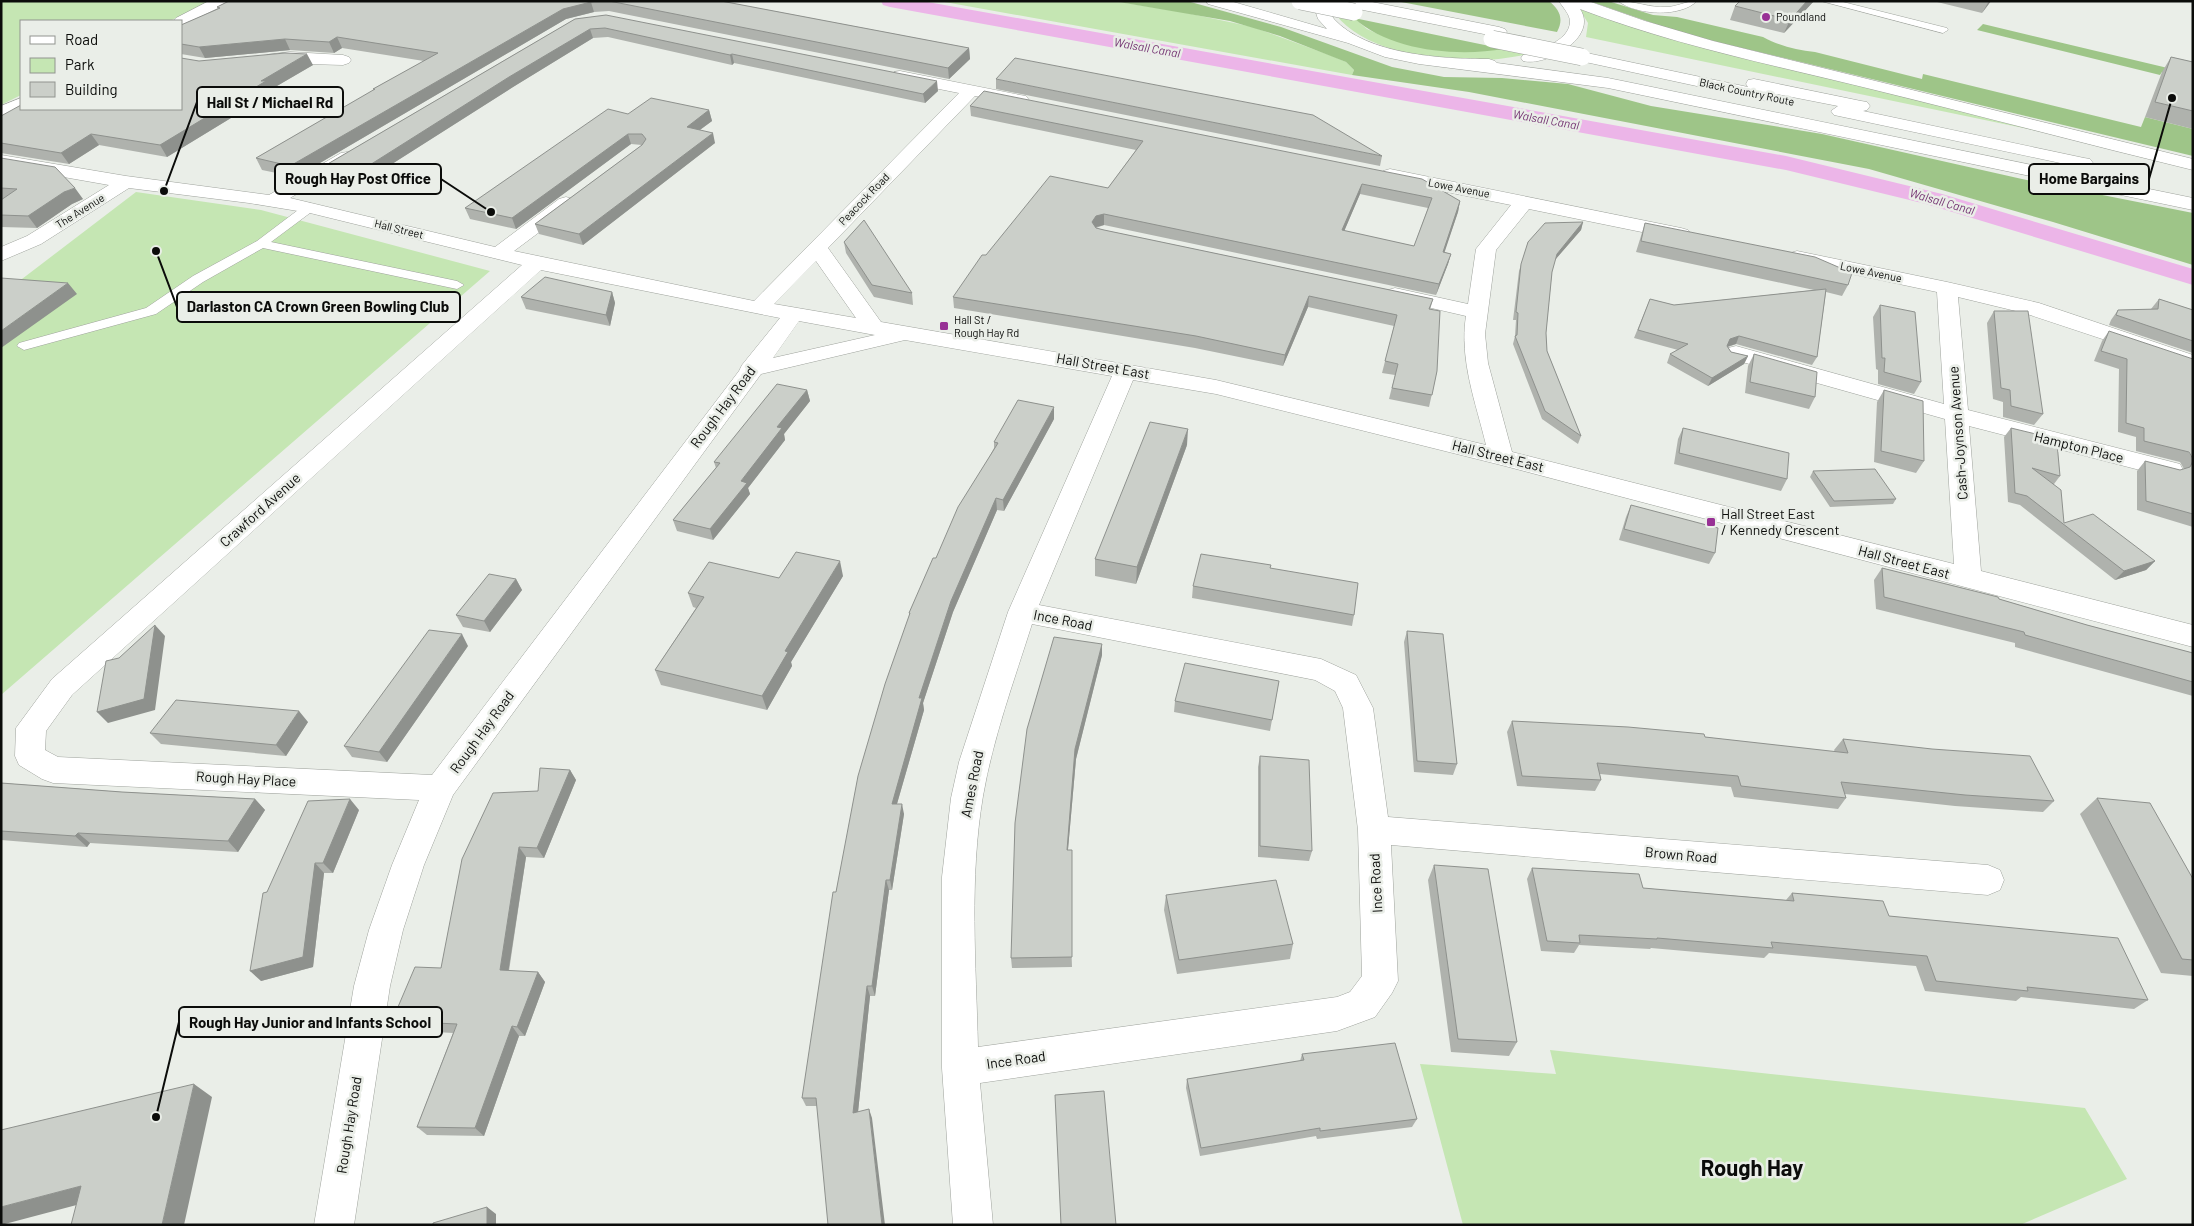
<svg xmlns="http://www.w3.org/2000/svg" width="2194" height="1226" viewBox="0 0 2194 1226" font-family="Barlow,sans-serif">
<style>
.green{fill:#c5e6b3}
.forest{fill:#9ec588}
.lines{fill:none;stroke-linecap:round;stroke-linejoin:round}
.canal{fill:#ecb5e8;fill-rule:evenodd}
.service-casing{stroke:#9fa39d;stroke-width:1}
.minor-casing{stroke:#9fa39d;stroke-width:1}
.tertiary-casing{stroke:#9fa39d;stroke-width:1}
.trunk-casing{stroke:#9fa39d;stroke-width:1}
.service{fill:#fff;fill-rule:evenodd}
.minor{fill:#fff;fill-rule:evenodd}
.tertiary{fill:#fff;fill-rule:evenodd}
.trunk{fill:#fff;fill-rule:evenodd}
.trunk-bridge-casing{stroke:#9fa39d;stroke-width:18;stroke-linecap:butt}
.trunk-bridge{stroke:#fff;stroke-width:17}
.wall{fill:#afb2ad;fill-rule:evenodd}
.shaded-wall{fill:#8e918d}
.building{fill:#cbcfc9;stroke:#8e918d;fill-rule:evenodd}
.poi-dot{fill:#983195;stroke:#eaeee8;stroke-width:2}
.labels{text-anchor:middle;stroke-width:5;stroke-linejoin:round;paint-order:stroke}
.far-poi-label{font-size:11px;fill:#0b0c0a;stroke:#eaeee8;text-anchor:start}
.far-street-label{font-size:11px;fill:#0b0c0a;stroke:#eaeee8}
.far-water-label{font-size:12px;font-style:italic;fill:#753573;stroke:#eaeee8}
.street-label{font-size:14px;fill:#0b0c0a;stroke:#eaeee8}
.poi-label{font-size:14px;fill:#0b0c0a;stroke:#eaeee8;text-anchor:start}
.near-district-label{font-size:22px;font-weight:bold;fill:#0b0c0a;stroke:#eaeee8}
.leader{fill:none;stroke:#0b0c0a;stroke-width:2}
.callout-dot{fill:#0b0c0a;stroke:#eaeee8;stroke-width:2}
.callout{fill:#eaeee8;stroke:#0b0c0a;stroke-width:2}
.callout-label{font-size:15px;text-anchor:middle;font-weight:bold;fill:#0b0c0a}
</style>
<rect width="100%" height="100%" fill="#eaeee8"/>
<path class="green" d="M1,1H210L170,21H21V95L1,105Z
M939,1H1113L1182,12L1253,27L1332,56L1346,62L1354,70L1352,75Z
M1578,7L2047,133L1586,37L1588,23Z
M1336,15L1354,18L1367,29L1378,34L1418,47L1459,52L1504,49L1527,54C1474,68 1371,60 1336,15Z
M136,192L261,210L490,271L1,695V295Z
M1550,1050L2085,1108L2127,1179L2020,1225H1463L1420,1064L1556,1074Z"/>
<path class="forest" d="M1113,1H1187L1281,27L1392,67L1444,77L1502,78L1568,84L1651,106L1822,134L2022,179L2193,213V265L2053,222L1869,169L1469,92L1352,75L1354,70L1346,62L1280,36L1230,21Z
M1396,1H1549C1560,10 1564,19 1557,32Z
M1589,1H1608L1653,15L1677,17L1763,37C1780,46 1796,50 1815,52L1922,79L1923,74L2141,127L2145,117L2193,129V156L1717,42L1661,26Z
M1354,18L1504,49C1456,57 1390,51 1354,18Z
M1983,24L2193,74V79L2162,72L2160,75L1977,30Z"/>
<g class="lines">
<path class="canal" d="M881,1H922L1786,156L1942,194L2193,269V285L1926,204L1786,170L890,7L883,5Z"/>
<defs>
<path id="service" d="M1618,1C1635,1 1650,8 1666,7C1677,7 1685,1 1697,1C1680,18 1636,15 1618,1Z
M1821,1H1839L1947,28L1948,30L1943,33Z
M310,203L316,207L314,210L271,242L457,281L464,285L457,289L263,248L203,282L156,314L24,350L17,346L19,343L146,308L193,276L257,241L306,204Z"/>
<path id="minor" d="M290,52L343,55L349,57L351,60L349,63L343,65L273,63L267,61L265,58L267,55Z
M900,71L1020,95L1026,96L1029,100L1026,104L1020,105L975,96L828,248L881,322L1216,380L1486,445C1476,403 1459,360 1466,316L1388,298L1385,294L1388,290L1395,288L1468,304L1476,249L1511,205L1383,179L1381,175L1383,171L1390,169L1681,228L1688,230L1691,234L1688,238L1681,240L1529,209L1496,250L1485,334L1488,363L1512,452L1954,564L1945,419L1728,358L1725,353L1728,348L1736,346L1944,404L1937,292L1790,261L1787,257L1790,253L1797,251L1947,282L2039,303L2193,355V369L2024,313L1958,297L1968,410L2180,464L2183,470L2180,476L2171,478L1969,426L1981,571L2193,625V647L1501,465L1216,394L1133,380L1039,605L1321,659L1356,675L1373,708L1388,817L1988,865L2000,870L2004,880L2000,890L1988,895L1391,845L1398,981L1392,993L1375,1017L1337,1031L980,1083L993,1225H953L942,1068V877L951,798L959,762L1008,612L1112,376L905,340L761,374L453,795L424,865L403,930L390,986L354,1225H314L354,986L369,930L392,865L419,800L53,783L42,779L19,765L15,756L16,728L52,679L522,265L310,213L249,203L129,188L41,244L1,261V247L27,236L109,185L1,166V155L126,176L269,195L341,153L347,152L353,153L356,157L353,161L290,198L495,247L559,199L566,197L573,199L576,203L573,207L514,251L754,301L959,93L894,80L892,76L894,72ZM816,261L856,318L774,304ZM541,270L780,318L742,365L739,371L432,775L58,757L45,750L46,731L72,695ZM799,321L875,335L773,358ZM1032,624L1315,680L1335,691L1343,708L1358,830L1362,976L1350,992L1337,997L978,1047C976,964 969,879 983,796C993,738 1014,681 1032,624Z"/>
<path id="tertiary" d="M209,1H228L226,4L186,24L181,26V21H173L176,18Z
M21,98V109H23L1,118V106Z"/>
<path id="trunk" d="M1206,1H1230L1327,29L1318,19L1312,1H1327C1329,7 1330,14 1334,19C1367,55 1443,59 1489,59L1495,61L1497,63L1608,78L2193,198V210L1608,88L1419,64L1385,57L1348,43L1208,4Z
M1336,1H1367L1499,27L1505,29L1507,32L1505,35L1499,37L1343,6Z
M1559,1H1588L1645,21L1713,41L2193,159V170C2085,144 1978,115 1871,89C1773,65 1674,45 1580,9C1599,37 1546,67 1523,61L1521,58L1523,55C1538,50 1569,42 1570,22C1570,14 1563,8 1559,1Z
M1582,52L1748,87L1746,84L1748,80L1754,79L1861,101L1867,102L1870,106L1867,110L1863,111L2084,158L2090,159L2093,163L2090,167L2084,168L1834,115L1831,111L1838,106L1777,94L1779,97L1777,101L1771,102L1576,60L1574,57L1576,54Z"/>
</defs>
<use href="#service" class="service-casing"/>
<use href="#minor" class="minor-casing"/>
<use href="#tertiary" class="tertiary-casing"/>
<use href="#trunk" class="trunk-casing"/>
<use href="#service" class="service"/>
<use href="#minor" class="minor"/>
<use href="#tertiary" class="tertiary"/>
<use href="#trunk" class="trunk"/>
<defs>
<path id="trunk-bridge" d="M1300,1L1354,12
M1492,39L1582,57"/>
</defs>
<use href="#trunk-bridge" class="trunk-bridge-casing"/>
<use href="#trunk-bridge" class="trunk-bridge"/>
</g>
<path class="wall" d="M229,1H721L969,48L970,59L949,79L609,11L594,12L566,19L296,177L262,170L256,158L374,90L373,89L424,61L342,48L334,53L290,50L205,58L181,54V25L218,9L217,7Z
M1814,1L1784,33L1730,20L1735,6Z
M1933,1H1991L1982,13Z
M575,19L938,91L925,103L734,63L732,65L608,37L593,38L513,87L351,190L319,183L314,172Z
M2171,57L2193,62V129L2145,117L2162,72Z
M199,61L313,65L270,90L272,93L167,157L99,145L69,164L1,153V116Z
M996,79L1382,156L1380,166L996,89Z
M970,106L1460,201L1458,212L1444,252L1451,254L1448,264L1436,295L1104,225L1096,228L1104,230L1433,299L1430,310L1437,371L1429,407L1389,399L1395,375L1382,373L1394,326L1308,307L1283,366L1195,348L954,308L953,297L986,255L1108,188L1136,150L971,116ZM1360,194L1428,208L1414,246L1344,231Z
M709,110L712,121L700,130L715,143L583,245L539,234L535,224L642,145L631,144L516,229L470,219L465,208L628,114Z
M1,158L83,199L72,204L37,228L1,227Z
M1583,222L1581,230L1555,260L1552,272L1546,333L1547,351L1581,436L1578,444L1542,419L1513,344L1515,336L1516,320H1513L1519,271L1528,242Z
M1645,223L1848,285L1842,296L1826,292L1817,357L1812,365L1736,344L1728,347L1731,352L1748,356L1744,364L1708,386L1667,363L1670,354L1678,350L1634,338L1650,299L1674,305L1814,290L1636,252Z
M844,242L912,293L913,305L874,297L846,253Z
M612,292L615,303L610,326L526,309L521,297Z
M2159,299L2193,310V353L2109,325L2111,320L2118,310L2151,309Z
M1880,305L1921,382L1914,394L1878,384V370L1876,369L1873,317Z
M1994,311L2043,414L2034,425L2003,417V402L1993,399L1987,323Z
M2109,331L2193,459V527L2137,510V471L2145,461L2180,470L2184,469L2180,462L2136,451V437L2118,432L2119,369L2094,361L2102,341Z
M1754,354L1815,397L1809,409L1745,393L1748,366Z
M807,390L810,401L784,434L785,440L748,488L750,494L713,540L677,531L673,520L716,468L714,462Z
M1884,390L1924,461L1916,473L1874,462L1877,402Z
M1054,419L1004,511L997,510L953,612L923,703L924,710L897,804L904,814L892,890H889L875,996H870L858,1112L872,1118L817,1106H806L802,1098L836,892L909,617V613L936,558L994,448V442Z
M1683,428L1787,479L1781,491L1674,464L1678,439Z
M2011,428L2045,440L2060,476L2054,484L2064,523L2155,561L2146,570L2115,580L2020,505L2008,502L2004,437Z
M1187,445L1136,584L1095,576V559Z
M1813,471L1896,499L1893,504L1830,507L1810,477Z
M1631,505L1715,553L1709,564L1619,540L1626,517Z
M1270,568L1354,615L1352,626L1192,598L1193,586Z
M1882,568L1999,599L2087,625L2193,653V696L2015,647V643L1876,609L1874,580Z
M843,576L791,662L792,666L767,710L661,685L655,670L696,608L693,607L688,593L779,578Z
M516,579L522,590L490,632L463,627L456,615Z
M1407,631L1457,764L1453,775L1414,772L1404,642Z
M1102,644V655L1076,759L1068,850L1072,967L1012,968L1011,958Z
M468,646L387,762L352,757L344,746Z
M1279,681L1270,731L1174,712L1175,701Z
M1512,721L1705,737L1835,752L1834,750L1843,739L2054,801L2043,812L1955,806L1845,794L1846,798L1838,809L1734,797L1731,787L1600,774L1601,780L1595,791L1517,786L1507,732Z
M308,722L286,756L161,744L150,733Z
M1260,756L1312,851L1309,861L1258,857V767Z
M570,770L576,780L544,858L526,857L509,971L538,972L545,982L525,1036H519L484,1136L427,1135L417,1127L453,1033L401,1030L392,1021L441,968L538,791Z
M1,783L122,792L255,799L265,810L238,852L90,843L87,847L1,840Z
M2097,798L2193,879V976L2161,973L2080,814Z
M359,810L333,873H324L313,967L261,981L267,892Z
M1434,865L1517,1042L1509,1056L1451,1052L1428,880Z
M1532,868L1643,888L1786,900L1792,893L1889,916L2148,1000L2134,1009L2021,997L2016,1001L1925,991L1916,966L1769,953L1764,958L1651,948L1650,949L1579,945L1574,953L1541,951L1527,879Z
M1166,895L1293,944L1290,959L1177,974L1164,910Z
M1302,1054L1417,1119L1412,1127L1317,1139L1316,1136L1200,1156L1186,1088L1187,1079L1300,1061Z"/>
<path class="shaded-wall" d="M1807,1H1814L1784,33L1790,20Z
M1989,1H1991L1982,13Z
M591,2L594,12L566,19L296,177L290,166L563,9Z
M590,29L593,38L513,87L351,190L346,180L509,77Z
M337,37L342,48L334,53L329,42Z
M285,39L290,50L205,58L199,47Z
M969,48L970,59L949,79L948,68Z
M307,54L313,65L270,90L272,93L167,157L160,145L261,81Z
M732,54L734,63L732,65L730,55Z
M937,81L938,91L925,103L923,94Z
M709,110L712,121L690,137L687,127Z
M713,133L715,143L583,245L579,234Z
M91,134L99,145L69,164L61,153Z
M628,134L631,144L516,229L512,218Z
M1362,184L1360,194L1340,241L1342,230Z
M75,188L83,199L72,204L37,228L28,216L64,192Z
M1460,201L1458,212L1441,263L1443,252Z
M1104,214V225L1096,227L1092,233V222L1096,216Z
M1583,222L1581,230L1554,261L1557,254Z
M1451,254L1448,264L1436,295L1439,284Z
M68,283L77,294L1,348V331Z
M612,292L615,303L610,326L606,315Z
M1309,296L1308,307L1283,366L1285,355Z
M1739,336L1736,344L1726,347L1730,339Z
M1748,356L1744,364L1708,386L1712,378Z
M807,390L810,401L784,434L785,440L748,488L750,494L713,540L710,529L777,427Z
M1054,407V419L1004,511L1003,500Z
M1188,429L1187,445L1136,584L1137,567Z
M996,498L997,510L953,612L923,703L924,710L894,814L892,804L919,698L951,601Z
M840,561L843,576L791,662L792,666L767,710L762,696L785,651Z
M2155,561L2146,570L2115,580L2124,571Z
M516,579L522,590L490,632L484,621Z
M155,625L165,636L155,710L108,723L97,712Z
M462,634L468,646L387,762L379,752Z
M1102,644V655L1076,759L1067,860V850L1075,749Z
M299,711L308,722L286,756L276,745Z
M570,770L576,780L544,858L537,848Z
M255,799L265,810L238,852L228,841Z
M350,799L359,810L333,873L323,863Z
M902,804L904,814L892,890L890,880Z
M78,833L90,843L87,847L75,836Z
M519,847L526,857L507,980L500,970Z
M315,863L324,873L313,967L261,981L250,971Z
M886,880L889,890L875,996L872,986Z
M538,972L545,982L525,1036L517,1027Z
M867,986L870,996L857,1122L853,1113Z
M512,1026L519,1036L484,1136L475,1128Z
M194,1084L212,1097L184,1225H162Z
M869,1109L872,1118L885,1225H882Z
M81,1186L103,1198L1,1225V1207Z
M487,1207L496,1214V1225H487Z"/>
<path class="building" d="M229,1H597L591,2L563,9L290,166L256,158L375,89H373L438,53L337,37L329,42L285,39L199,47L181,44V25L220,8L217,7Z
M609,1H721L969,48L948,68Z
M1740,1H1807L1790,20L1735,6Z
M606,15L937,81L923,94L732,54L730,55L605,28L590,29L509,77L346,180L314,172L575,19Z
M285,53L307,54L261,81H266L160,145L91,134L61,153L1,143V116L21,105V109H181V58L199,61Z
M2171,57L2193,62V111L2155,102Z
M1015,58L1313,115L1382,156L996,79Z
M984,91L1422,179L1460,201L1443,252L1451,254L1439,284L1104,214L1096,216L1092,222L1096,228L1104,230L1433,299L1429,309L1440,311L1437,371L1432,395L1392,388L1398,364L1385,361L1397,315L1309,296L1285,355L1196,336L953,297L982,255H986L1050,176L1108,188L1143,141L970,106ZM1362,184L1432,198L1414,246L1342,230Z
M651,98L709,110L687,127L713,133L579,234L535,224L642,145L646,139L642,134H628L512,218L465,208L608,109L628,114Z
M1,158L55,167L75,188L64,192L28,216L1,215V200L17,189L1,188Z
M864,220L912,293L872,285L844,242Z
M1583,222L1557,254L1552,272L1546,333L1547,351L1581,436L1545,411L1515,336L1517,335L1518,313L1516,312L1521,264L1528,242L1545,223Z
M1645,223L1815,257L1852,273L1848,285L1641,241Z
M545,277L612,292L606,315L521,297Z
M1,278L68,283L1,331Z
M1826,289L1817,357L1739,336L1730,339L1727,346L1731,352L1748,356L1712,378L1670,354L1688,344L1638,330L1650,299L1674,305Z
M2159,299L2193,310V341L2116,315L2118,310L2158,309Z
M1880,305L1915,312L1921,382L1884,372L1885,358H1882Z
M1994,311H2028L2043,414L2011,406L2010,390L2001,388Z
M2109,331L2193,359V459L2189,452L2144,441V428L2126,423L2127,359L2101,351Z
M1754,354L1817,372L1815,397L1750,382Z
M777,384L807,390L777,427L782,428L741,481L747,483L710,529L673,520L720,463L714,462Z
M1884,390L1923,401L1924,461L1881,451Z
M1018,400L1054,407L1003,500L996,498L951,601L919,698H922L892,804H902L890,880H886L872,986H867L853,1113L869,1109L882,1225H828L816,1098H802L833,892H836L858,776L885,684L910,613H909L933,558H936L958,507L998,443L994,442Z
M1150,422L1188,429L1137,567L1095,559Z
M1683,428L1789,453L1787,479L1679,453Z
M2011,428L2044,436L2045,440L2057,443L2060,476L2032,468L2061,490L2064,523L2093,514L2155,561L2124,571L2027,496L2015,493Z
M2145,461L2180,470L2190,467L2193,461V514L2146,501Z
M1875,469L1896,499L1834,501L1813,471Z
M1631,505L1718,528L1715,553L1624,529Z
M796,552L840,561L785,651L788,652L762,696L655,670L704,597L688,593L709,562L779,578Z
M1201,554L1271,565L1270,568L1358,583L1354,615L1193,586Z
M1882,568L1998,597L1999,599L2087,625L2193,653V682L2025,635L2024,632L1884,597Z
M489,574L516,579L484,621L456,615Z
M155,625L144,699L97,712L106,661L119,658Z
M429,630L462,634L379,752L344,746Z
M1407,631L1443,634L1457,764L1417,761Z
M1054,637L1102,644L1075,749L1067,850H1072V957L1011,958L1015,823L1027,729Z
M1185,663L1279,681L1272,720L1175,701Z
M176,700L299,711L276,745L150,733Z
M1512,721L1628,727L1704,734L1705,737L1848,753L1843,739L1932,749L2030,756L2054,801L1965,795L1841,782L1846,798L1741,786L1738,776L1597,763L1601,780L1522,776Z
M1260,756L1309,760L1312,851L1260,846Z
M540,768L570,770L537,848L519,847L500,970L538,972L517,1027L512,1026L475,1128L417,1127L457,1024L392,1021L415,967L441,968L462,859L493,793L538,791Z
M1,783L122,792L255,799L228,841L78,833L75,836L1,831Z
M2097,798L2150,803L2193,879V960L2182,959Z
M350,799L323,863H315L303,957L250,971L263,893L267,892L308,801Z
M1434,865L1488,869L1517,1042L1458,1039Z
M1532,868L1639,874L1643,888L1794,901L1792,893L1883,901L1889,916L2118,938L2148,1000L2027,987L2028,991L1936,981L1927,956L1771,942L1773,948L1657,938V939L1579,935L1580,943L1547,941Z
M1276,880L1293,944L1179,960L1166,895Z
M1395,1043L1417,1119L1320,1131V1128L1201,1148L1187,1079L1304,1060L1302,1054Z
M194,1084L162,1225H71L81,1186L1,1207V1130Z
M1104,1091L1116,1225H1061L1055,1095Z
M487,1207V1225H433V1223Z"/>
<g class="poi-dot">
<circle cx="1766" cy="17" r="5"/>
<rect x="939" y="321" width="10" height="10" rx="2.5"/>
<rect x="1706" y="517" width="10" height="10" rx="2.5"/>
</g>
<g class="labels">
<g class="far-poi-label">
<text x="1776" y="21">Poundland</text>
<text x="954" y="324">Hall St /<tspan x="954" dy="13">Rough Hay Rd</tspan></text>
</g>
<g class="far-street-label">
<text transform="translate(1747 92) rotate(12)" y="4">Black Country Route</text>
<text transform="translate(1459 188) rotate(11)" y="4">Lowe Avenue</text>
<text transform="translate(864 199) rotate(-46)" y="4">Peacock Road</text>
<text transform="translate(80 211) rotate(-32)" y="4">The Avenue</text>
<text transform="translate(399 229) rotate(14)" y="4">Hall Street</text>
<text transform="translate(1871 272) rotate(12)" y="4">Lowe Avenue</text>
</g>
<g class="far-water-label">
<text transform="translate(1147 48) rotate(10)" y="4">Walsall Canal</text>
<text transform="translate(1546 120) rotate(10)" y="4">Walsall Canal</text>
<text transform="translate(1942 202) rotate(16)" y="4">Walsall Canal</text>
</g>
<g class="street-label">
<text transform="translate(1103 366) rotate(10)" y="5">Hall Street East</text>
<text transform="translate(723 407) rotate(-53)" y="5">Rough Hay Road</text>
<text transform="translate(1958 433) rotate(-94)" y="5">Cash-Joynson Avenue</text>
<text transform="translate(2079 447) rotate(14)" y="5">Hampton Place</text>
<text transform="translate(1498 456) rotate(14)" y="5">Hall Street East</text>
<text transform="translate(260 510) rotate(-42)" y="5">Crawford Avenue</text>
<text transform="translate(1904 562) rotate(15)" y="5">Hall Street East</text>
<text transform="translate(1063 620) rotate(11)" y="5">Ince Road</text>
<text transform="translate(482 732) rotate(-54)" y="5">Rough Hay Road</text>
<text transform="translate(246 779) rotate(3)" y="5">Rough Hay Place</text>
<text transform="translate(972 784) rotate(-79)" y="5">Ames Road</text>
<text transform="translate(1681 855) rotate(5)" y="5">Brown Road</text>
<text transform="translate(1376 883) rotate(-93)" y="5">Ince Road</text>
<text transform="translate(1016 1060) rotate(-8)" y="5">Ince Road</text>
<text transform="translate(349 1125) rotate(-81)" y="5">Rough Hay Road</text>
</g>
<g class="poi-label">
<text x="1721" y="519">Hall Street East<tspan x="1721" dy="16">/ Kennedy Crescent</tspan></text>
</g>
<g class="near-district-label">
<text x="1752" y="1176">Rough Hay</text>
</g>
</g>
<path class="leader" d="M164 191L197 102M2172 98L2149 179M491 212L441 179M156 251L177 307M156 1117L179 1022"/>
<g class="callout-dot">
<circle cx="164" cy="191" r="5"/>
<circle cx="2172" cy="98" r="5"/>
<circle cx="491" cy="212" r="5"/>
<circle cx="156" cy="251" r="5"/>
<circle cx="156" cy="1117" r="5"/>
</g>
<g class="callout">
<rect x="197" y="87" width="146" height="30" rx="5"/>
<rect x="2029" y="164" width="120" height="30" rx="5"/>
<rect x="275" y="164" width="166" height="30" rx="5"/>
<rect x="177" y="292" width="283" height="30" rx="5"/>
<rect x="179" y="1007" width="263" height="30" rx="5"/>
</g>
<g class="callout-label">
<text x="270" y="108">Hall St / Michael Rd</text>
<text x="2089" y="184">Home Bargains</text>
<text x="358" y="184">Rough Hay Post Office</text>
<text x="318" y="312">Darlaston CA Crown Green Bowling Club</text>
<text x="310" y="1028">Rough Hay Junior and Infants School</text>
</g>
<rect width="2194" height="1226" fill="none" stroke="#0b0c0a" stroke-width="5"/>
<rect x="20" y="20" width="162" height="90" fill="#eaeee8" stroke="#91948f"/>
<rect x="30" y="36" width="25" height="8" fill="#ffffff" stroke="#91948f"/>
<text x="65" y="45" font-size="15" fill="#0b0c0a">Road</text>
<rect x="30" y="58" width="25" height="15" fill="#c5e6b3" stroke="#91948f"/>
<text x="65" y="70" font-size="15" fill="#0b0c0a">Park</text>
<rect x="30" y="82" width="25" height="15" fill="#cbcfc9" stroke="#91948f"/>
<text x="65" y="95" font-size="15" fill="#0b0c0a">Building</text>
</svg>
